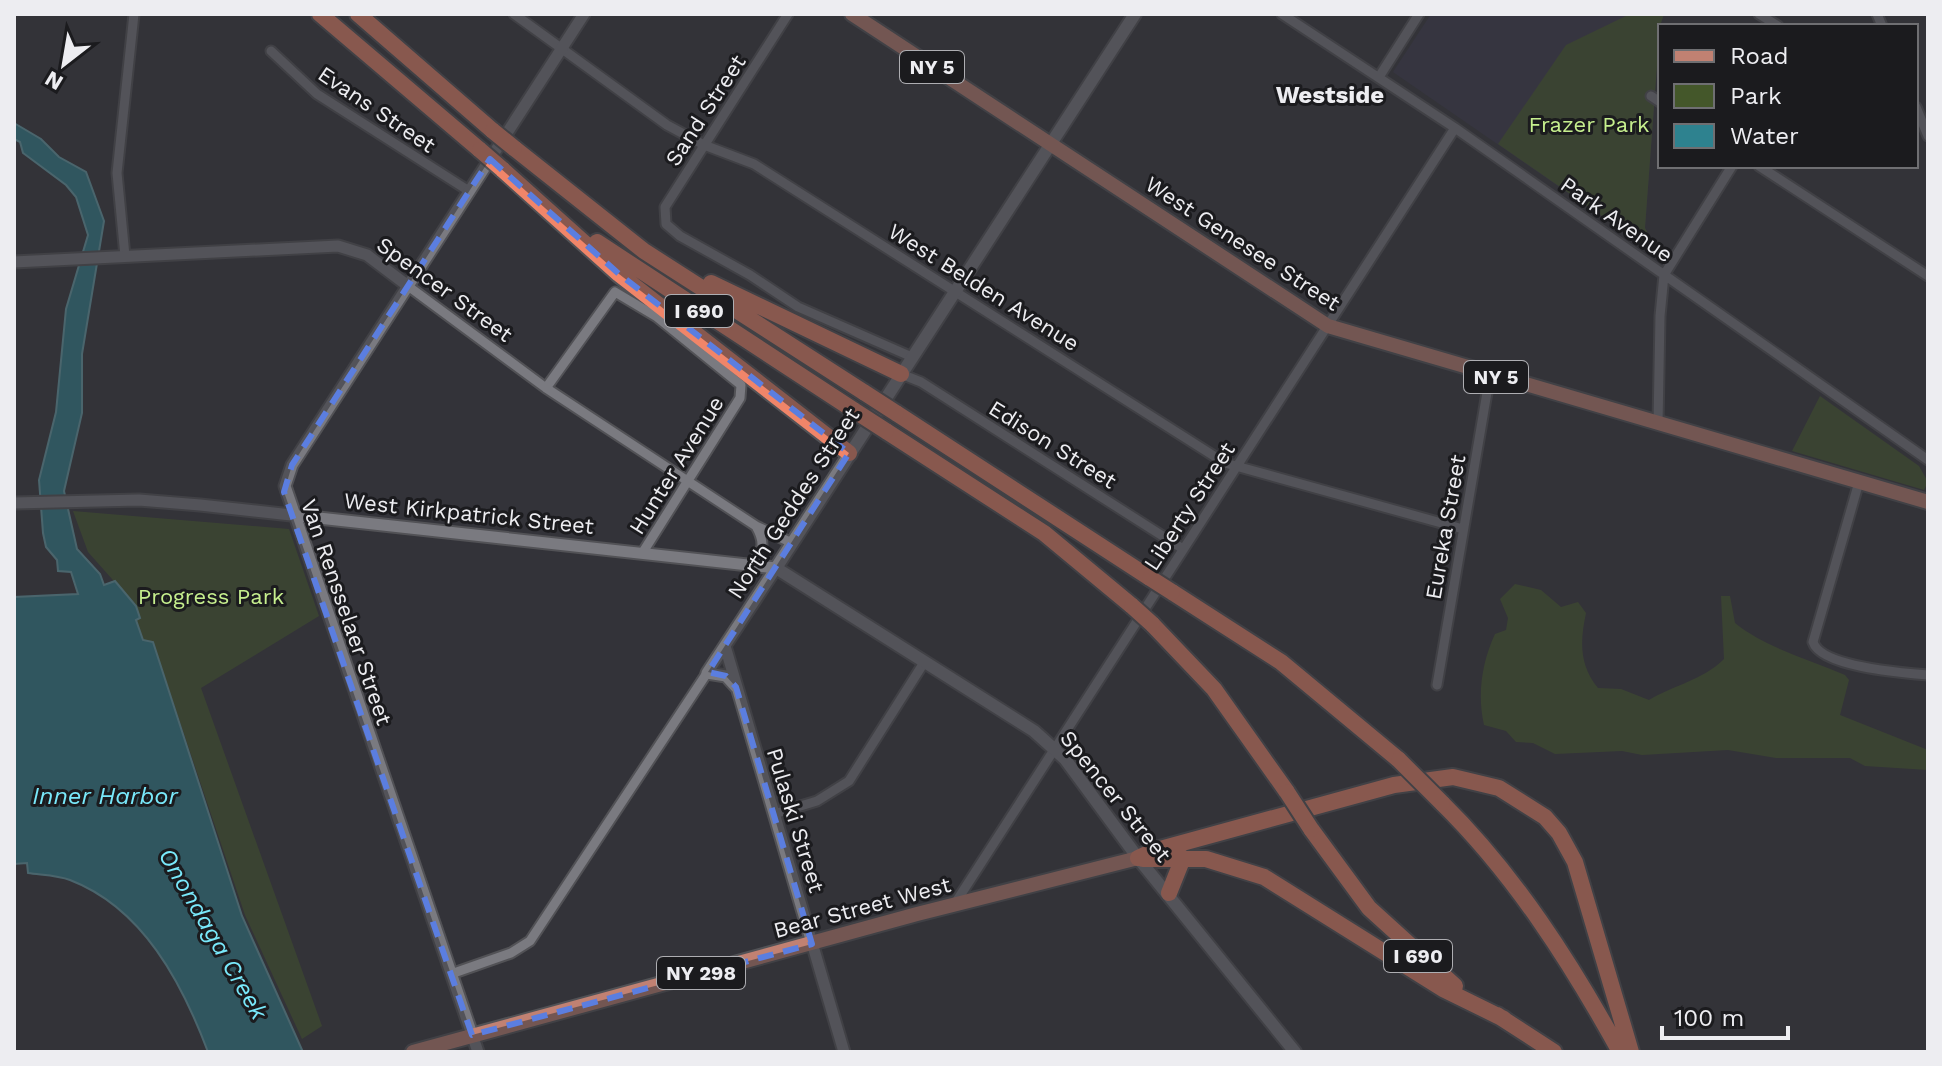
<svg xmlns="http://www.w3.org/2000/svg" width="1942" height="1066" viewBox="0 0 1942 1066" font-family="'Work Sans',sans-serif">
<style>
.education{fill:#3b394a}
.green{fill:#44572a}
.water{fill:#2e828f;stroke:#67a2ac;stroke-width:2}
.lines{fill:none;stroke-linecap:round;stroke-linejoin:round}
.minor-casing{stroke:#525256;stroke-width:13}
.tertiary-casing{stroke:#525256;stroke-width:15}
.secondary-casing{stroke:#525256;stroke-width:16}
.primary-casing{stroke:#525256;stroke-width:18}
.motorway-casing{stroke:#525256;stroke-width:20}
.minor{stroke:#7a7a80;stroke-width:9}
.tertiary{stroke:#7a7a80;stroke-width:11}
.secondary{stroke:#7a7a80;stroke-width:12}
.primary{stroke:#c18172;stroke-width:14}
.motorway{stroke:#f08569;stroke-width:16}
.motorway-bridge-casing{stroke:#525256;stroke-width:20;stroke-linecap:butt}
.motorway-bridge{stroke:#f08569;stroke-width:16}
.marked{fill:none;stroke:#5b7ee0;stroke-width:6;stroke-dasharray:16 10;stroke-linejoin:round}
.labels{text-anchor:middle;stroke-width:6;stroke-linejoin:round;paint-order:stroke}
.shield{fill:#1b1b1e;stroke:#aeaeb2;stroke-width:2}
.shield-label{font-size:20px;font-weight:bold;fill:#ededf1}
.street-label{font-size:22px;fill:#ededf1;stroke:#1b1b1e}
.park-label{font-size:22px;fill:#c6ef8e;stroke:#1b1b1e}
.neighbourhood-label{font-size:24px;font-weight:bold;fill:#ededf1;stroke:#1b1b1e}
.water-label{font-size:24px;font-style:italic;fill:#79e9fb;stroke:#1b1b1e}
</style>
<rect width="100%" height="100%" fill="#333339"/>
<path class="education" d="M1431,14H1664L1660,26L1645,228L1650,237L1648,248L1393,72Z"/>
<path class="green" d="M1630,14H1664L1660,26L1645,228L1650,237L1648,248L1498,144L1566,45Z
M1820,396L1919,466L1928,482L1924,490L1792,451Z
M73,511L289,529L319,616L201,688L322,1026L302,1039L245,915L153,642L144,641L136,619V606L88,552Z
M1515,584L1541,590L1561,607L1578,602L1586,613C1580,641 1579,665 1598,688L1621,689L1649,700C1674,685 1703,680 1724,659L1721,596H1730L1735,623C1766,648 1808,659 1845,675L1849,680L1840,715L1928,750V770L1865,766L1850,758H1776L1728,750L1642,755L1622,751L1555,754L1533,743L1516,742L1506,731L1484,725C1477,694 1482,662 1495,634L1506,630L1508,618L1500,599Z"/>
<path class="water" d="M14,123L41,139L59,157L86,172L104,221L82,354V413L64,491L77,549L100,574L104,585L115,581L136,606L140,618L136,620L143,640L153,642L242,916L303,1052H208C182,983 143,908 70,880C57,875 41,875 28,873L27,863L14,864V597L78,594L71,572L58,571L57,560L46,547L43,533L39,480L56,412L66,309L88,235L76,197L66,185L23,153L20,142L14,139Z"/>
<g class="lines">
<defs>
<path id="minor" d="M514,14L667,125L704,145L754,164L1225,463L1463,529
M788,14L665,207L666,224L680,236L750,275L798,307L912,357
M1282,14L1455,128L1928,460
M1759,14L1778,26
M1877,14L1882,26
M271,51L317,94L469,191
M1379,77L1419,14
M1651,96L1660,102
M1916,107L1928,136
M1759,166L1928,276
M125,256L117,173L134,14
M408,286L546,388L756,526L792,543
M901,374L921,382L1183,549
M546,388L615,292L657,317L741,385L740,398L643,552
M1658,424L1660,316L1664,275L1732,166
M1859,482L1813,642C1821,667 1904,673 1928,675
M752,564C764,550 765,542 756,526
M1437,685L1490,375
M774,814L817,801L849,781L925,661
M954,905L1455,128
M451,974L511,953L530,941L707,673"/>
<path id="tertiary" d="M14,262L338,246L367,255L408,286
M14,503L139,500L200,505L776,568L707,673L726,676L736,687
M725,646L844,1052
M478,1052L285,486L292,465L584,14"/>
<path id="secondary" d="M1135,14L776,568L1034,731L1065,759L1138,858L1295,1052"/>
<path id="primary" d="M852,14L1328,326L1928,502
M413,1052L917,914L1138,858"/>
<path id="motorway" d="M320,14L480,150
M358,14L493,131
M514,148L644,251L865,393
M502,169L619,274L849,453
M597,242L855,411
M711,283L901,374
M896,413L1150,578
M886,431L1044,533L1132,606
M1172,592L1281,662L1399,760
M1152,624L1214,689L1287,792
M1442,803C1515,875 1571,963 1620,1052
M1311,829L1369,908L1455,986
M1138,858L1153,851L1394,785L1453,777L1499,788L1545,817L1559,833L1575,862L1631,1052
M1143,859H1206L1264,877L1443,989L1504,1019
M1169,893L1183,858
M1497,1015L1554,1052"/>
</defs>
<use href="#minor" class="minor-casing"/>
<use href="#tertiary" class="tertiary-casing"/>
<use href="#secondary" class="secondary-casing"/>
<use href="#primary" class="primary-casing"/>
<use href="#motorway" class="motorway-casing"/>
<use href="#minor" class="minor"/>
<use href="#tertiary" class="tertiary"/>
<use href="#secondary" class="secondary"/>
<use href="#primary" class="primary"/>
<use href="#motorway" class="motorway"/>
<defs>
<path id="motorway-bridge" d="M493,131L514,148
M480,150L502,169
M865,393L896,413
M855,411L886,431
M1150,578L1172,592
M1132,606L1152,624
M1399,760L1442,803
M1287,792L1311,829"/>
</defs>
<use href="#motorway-bridge" class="motorway-bridge-casing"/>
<use href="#motorway-bridge" class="motorway-bridge"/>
</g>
<path d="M0 0H1942V1066H0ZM490,159L619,274L849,453L708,672L726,676L736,687L812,944L472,1035L284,492L292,465Z" fill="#333339" fill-opacity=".55" fill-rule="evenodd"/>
<path class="marked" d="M490,159L619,274L849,453L708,672L726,676L736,687L812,944L472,1035L284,492L292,465Z"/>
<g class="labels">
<g class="shield">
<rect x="900" y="51" width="64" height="32" rx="6"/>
<rect x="665" y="295" width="68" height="32" rx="6"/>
<rect x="1464" y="361" width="64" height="32" rx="6"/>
<rect x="1384" y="940" width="68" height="32" rx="6"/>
<rect x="657" y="957" width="88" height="32" rx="6"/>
</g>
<g class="shield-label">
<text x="932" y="74">NY 5</text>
<text x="699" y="318">I 690</text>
<text x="1496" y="384">NY 5</text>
<text x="1418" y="963">I 690</text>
<text x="701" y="980">NY 298</text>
</g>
<g class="street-label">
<text transform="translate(377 109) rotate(34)" y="8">Evans Street</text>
<text transform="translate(705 110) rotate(-57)" y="8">Sand Street</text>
<text transform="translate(1617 219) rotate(35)" y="8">Park Avenue</text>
<text transform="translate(1243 243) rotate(33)" y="8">West Genesee Street</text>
<text transform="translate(984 287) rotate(32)" y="8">West Belden Avenue</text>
<text transform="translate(445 289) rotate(36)" y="8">Spencer Street</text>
<text transform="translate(1053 444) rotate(32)" y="8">Edison Street</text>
<text transform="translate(676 465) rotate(-58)" y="8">Hunter Avenue</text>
<text transform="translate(793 503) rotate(-57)" y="8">North Geddes Street</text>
<text transform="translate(1189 506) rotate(-57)" y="8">Liberty Street</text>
<text transform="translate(469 513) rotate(6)" y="8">West Kirkpatrick Street</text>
<text transform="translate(1445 527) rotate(-80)" y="8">Eureka Street</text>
<text transform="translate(347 612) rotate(71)" y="8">Van Rensselaer Street</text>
<text transform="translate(1116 796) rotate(51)" y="8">Spencer Street</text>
<text transform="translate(796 820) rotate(73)" y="8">Pulaski Street</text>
<text transform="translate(862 907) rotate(-15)" y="8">Bear Street West</text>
</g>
<g class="park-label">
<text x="1589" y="132">Frazer Park</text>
<text x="211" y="604">Progress Park</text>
</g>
<g class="neighbourhood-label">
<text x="1330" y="103">Westside</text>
</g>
<g class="water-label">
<text x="105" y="804">Inner Harbor</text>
<text transform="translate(213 934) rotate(60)" y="8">Onondaga Creek</text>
</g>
</g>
<rect width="1942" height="1066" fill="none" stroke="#ededf1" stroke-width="32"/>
<rect x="1658" y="24" width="260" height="144" fill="#1b1b1e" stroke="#6f6f72" stroke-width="2"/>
<rect x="1674" y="50" width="40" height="12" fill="#c18172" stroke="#6f6f72" stroke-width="2"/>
<text x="1730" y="64" font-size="24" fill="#ededf1">Road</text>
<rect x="1674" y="84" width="40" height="24" fill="#44572a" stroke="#6f6f72" stroke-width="2"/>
<text x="1730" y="104" font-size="24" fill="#ededf1">Park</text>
<rect x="1674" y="124" width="40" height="24" fill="#2e828f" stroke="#6f6f72" stroke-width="2"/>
<text x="1730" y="144" font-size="24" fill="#ededf1">Water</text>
<g transform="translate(64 64) rotate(211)" stroke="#1b1b1e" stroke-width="6" paint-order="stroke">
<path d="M0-6L14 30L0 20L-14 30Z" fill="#ededf1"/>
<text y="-12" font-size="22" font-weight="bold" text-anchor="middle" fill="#ededf1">N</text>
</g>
<path d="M1662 1026v12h126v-12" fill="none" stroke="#ededf1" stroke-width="4"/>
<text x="1674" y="1026" font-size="24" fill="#ededf1" stroke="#1b1b1e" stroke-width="6" paint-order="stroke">100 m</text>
</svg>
